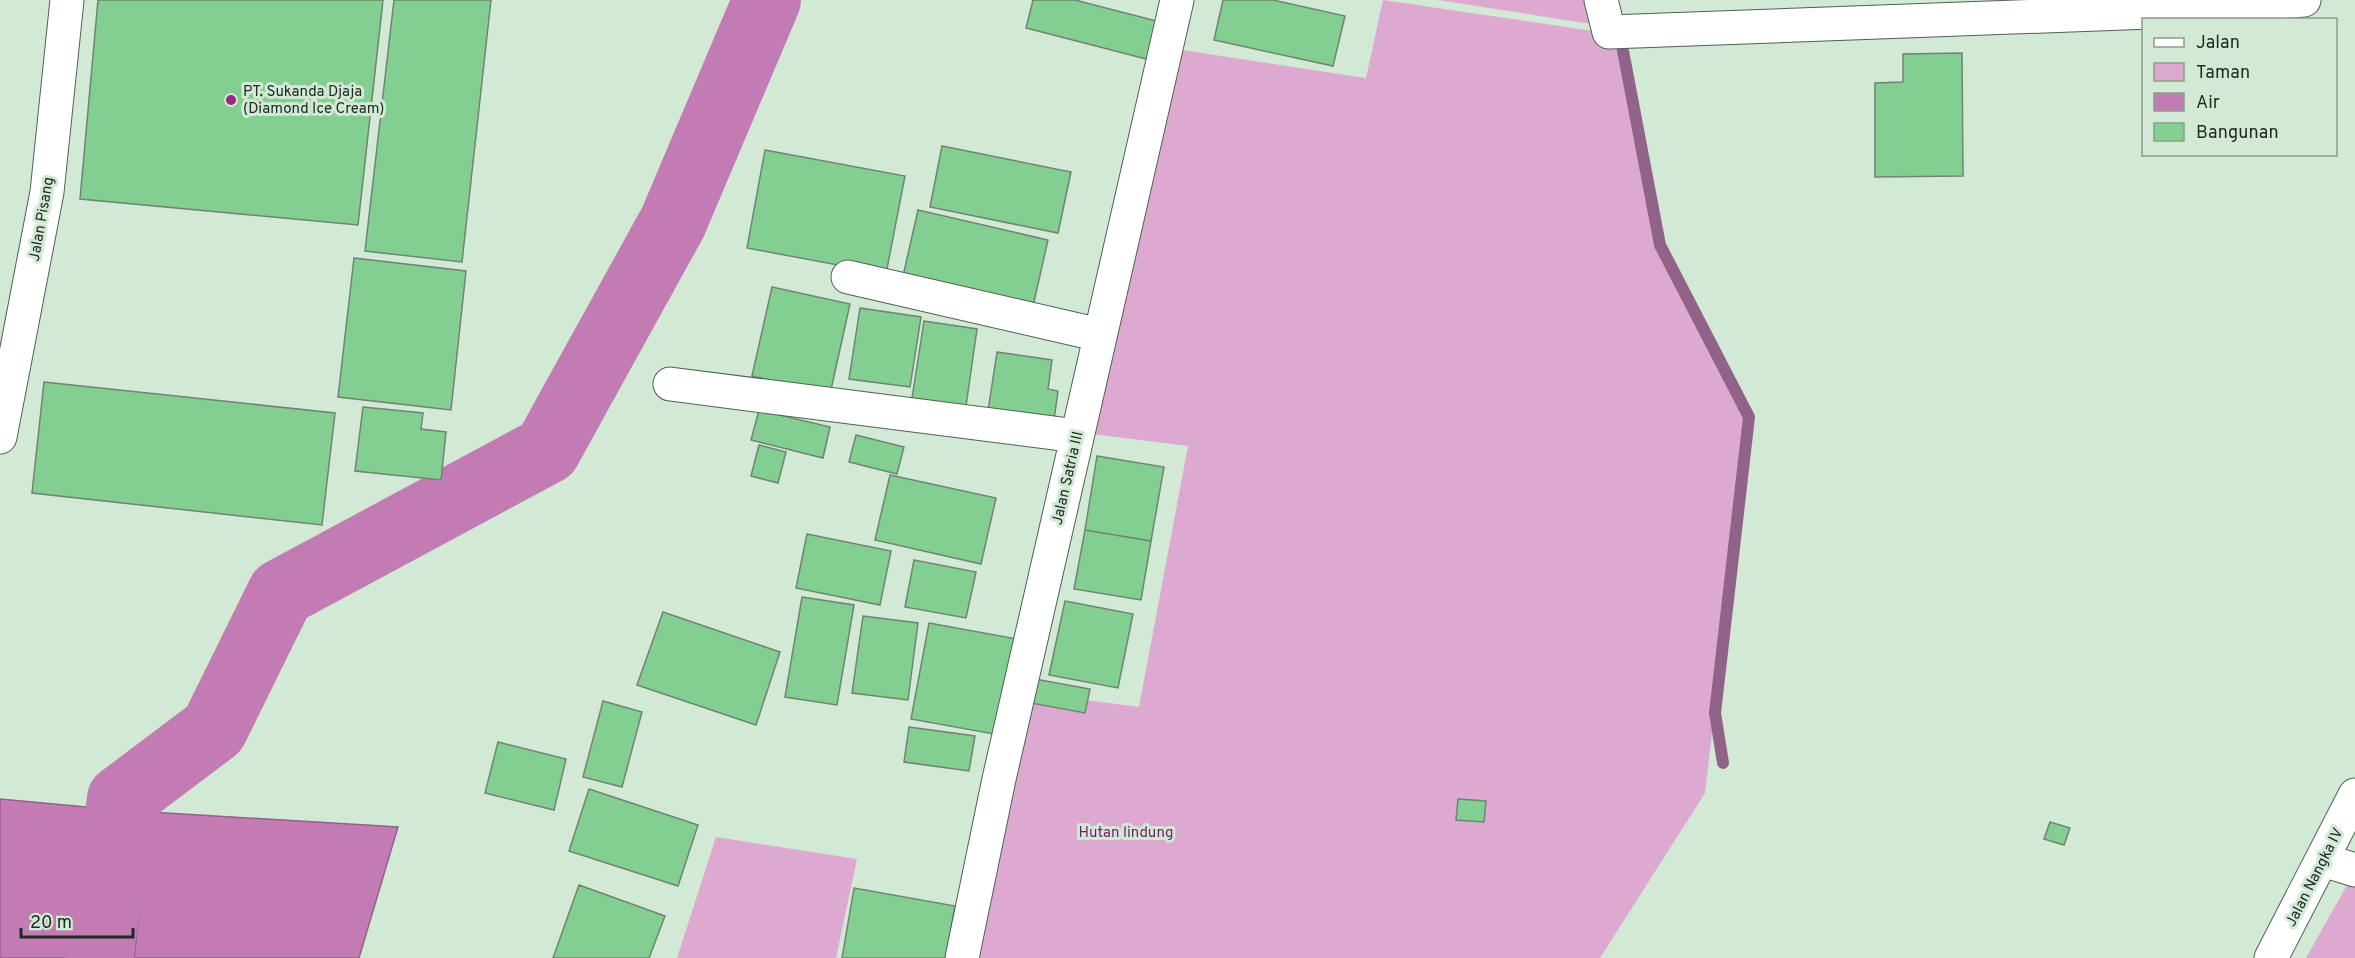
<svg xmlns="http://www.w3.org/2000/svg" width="2355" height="958" viewBox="0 0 2355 958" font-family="Overpass,sans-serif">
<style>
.green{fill:#dea9d1}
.water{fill:#c37cb3;stroke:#926388;stroke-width:1.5}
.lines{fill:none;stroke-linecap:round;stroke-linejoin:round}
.stream{stroke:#926388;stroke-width:12}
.river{stroke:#c37cb3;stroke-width:68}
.building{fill:#83ce91;stroke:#708472;stroke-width:1.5}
.minor-casing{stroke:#4f6252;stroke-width:35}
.minor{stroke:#fff;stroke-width:33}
.poi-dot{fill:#972685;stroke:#d2e9d5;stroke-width:2}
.labels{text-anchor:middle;stroke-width:6;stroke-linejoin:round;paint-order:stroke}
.poi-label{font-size:15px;fill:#212a22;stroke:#d2e9d5;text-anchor:start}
.street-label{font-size:15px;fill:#212a22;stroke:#d2e9d5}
.park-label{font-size:15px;fill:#731e65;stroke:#d2e9d5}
</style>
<rect width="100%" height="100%" fill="#d2e9d5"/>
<path class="green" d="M1383,0L1620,35L1660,245L1749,417L1705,793L1600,958H974L1027,692L1139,707L1188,446L1092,434L1182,50L1366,78Z
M1438,0H1597L1604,26Z
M716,837L857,859L836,958H677Z
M2355,871V958H2306Z"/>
<path class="water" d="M0,799L107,809L89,958H0Z
M150,812L398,827L359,958H134Z"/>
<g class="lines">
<path class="stream" d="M1620,35L1660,245L1749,417L1715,713L1723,763"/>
<path class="river" d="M99,958L121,799L214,729L281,593L547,450L673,222L767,0"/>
</g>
<path class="building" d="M98,0H383L358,225L80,199Z
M394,0H491L462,262L365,251Z
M1033,0H1075L1168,24L1158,62L1026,28Z
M1223,0H1273L1345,16L1333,66L1214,40Z
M1962,53L1963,176L1875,177V83L1903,82V54Z
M942,146L1071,172L1058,233L930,207Z
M765,150L905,176L886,274L747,248Z
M918,210L1048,240L1031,315L901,285Z
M354,258L466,271L451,410L338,397Z
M772,287L850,304L830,394L752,376Z
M860,308L921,317L910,387L849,379Z
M924,321L977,329L966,406L912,398Z
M997,352L1052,360L1048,389L1058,391L1054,420L988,411Z
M44,382L335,413L322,525L32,493Z
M363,407L423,413L421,429L446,432L441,480L355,471Z
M759,410L830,427L823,458L751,440Z
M856,435L904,447L897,474L849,462Z
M759,445L786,452L778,483L751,476Z
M1097,456L1164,467L1151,541L1085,530Z
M890,475L996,498L981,564L875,540Z
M1085,530L1151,541L1141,600L1074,589Z
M807,534L891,551L880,605L796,588Z
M914,560L976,572L966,618L905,607Z
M802,597L854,605L837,705L785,697Z
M1065,601L1133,614L1118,688L1049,675Z
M663,612L780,652L756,725L637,685Z
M863,616L918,623L908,700L852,693Z
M929,623L1017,639L999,735L911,719Z
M1035,679L1090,689L1085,713L1031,703Z
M603,701L642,712L622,787L583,777Z
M909,727L975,736L969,771L904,762Z
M498,742L566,759L554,810L485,793Z
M589,789L698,825L678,886L569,851Z
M1458,799L1486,801L1484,822L1456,820Z
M2050,822L2070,828L2064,845L2044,839Z
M579,885L665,916L649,958H553Z
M854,888L955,906L946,958H842Z"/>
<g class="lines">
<defs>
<path id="minor" d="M1601,0L1609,32L2151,12L2304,0
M848,277L1100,335
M670,384L1077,436
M0,437L47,192L67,0
M2323,860L2355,870
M962,958L999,779L1177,0
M2271,958L2355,795"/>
</defs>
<use href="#minor" class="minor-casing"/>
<use href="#minor" class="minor"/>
</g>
<circle class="poi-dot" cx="231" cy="100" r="6"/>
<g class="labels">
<g class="poi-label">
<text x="243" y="96">PT. Sukanda Djaja<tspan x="243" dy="17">(Diamond Ice Cream)</tspan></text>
</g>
<g class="street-label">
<text transform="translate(41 219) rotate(-80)" y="5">Jalan Pisang</text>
<text transform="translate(1067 478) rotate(-77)" y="5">Jalan Satria III</text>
<text transform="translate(2314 877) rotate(-63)" y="5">Jalan Nangka IV</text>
</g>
<g class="park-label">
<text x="1126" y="837">Hutan lindung</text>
</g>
</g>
<rect x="2142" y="18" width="195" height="138" fill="#d2e9d5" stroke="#8b9d8d" stroke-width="1.5"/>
<rect x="2154" y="38" width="30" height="9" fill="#ffffff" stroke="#8b9d8d" stroke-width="1.5"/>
<text x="2196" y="48" font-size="18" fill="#212a22">Jalan</text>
<rect x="2154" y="63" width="30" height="18" fill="#dea9d1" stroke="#8b9d8d" stroke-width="1.5"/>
<text x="2196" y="78" font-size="18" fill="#212a22">Taman</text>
<rect x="2154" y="93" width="30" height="18" fill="#c37cb3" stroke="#8b9d8d" stroke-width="1.5"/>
<text x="2196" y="108" font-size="18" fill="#212a22">Air</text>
<rect x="2154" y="123" width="30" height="18" fill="#83ce91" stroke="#8b9d8d" stroke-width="1.5"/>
<text x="2196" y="138" font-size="18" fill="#212a22">Bangunan</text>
<path d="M21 928v9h112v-9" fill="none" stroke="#212a22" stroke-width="3"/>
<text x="30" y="928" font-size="18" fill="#212a22" stroke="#d2e9d5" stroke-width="4.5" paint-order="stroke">20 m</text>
</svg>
